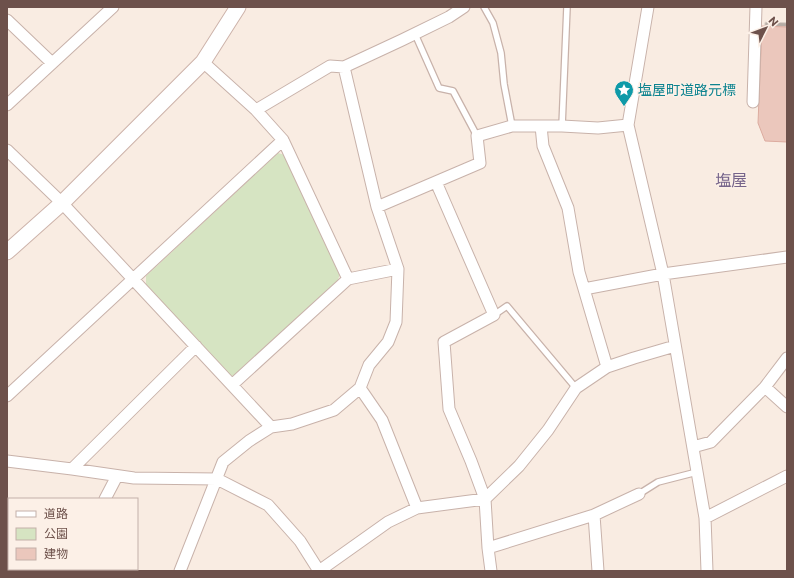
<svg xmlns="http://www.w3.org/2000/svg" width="794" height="578" viewBox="0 0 794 578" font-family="Commissioner,'Noto Sans JP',sans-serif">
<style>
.green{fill:#d6e4c2}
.building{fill:#ebc7bc;stroke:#dcab9f;filter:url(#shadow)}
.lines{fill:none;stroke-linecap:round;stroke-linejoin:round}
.lane-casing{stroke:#c8b2aa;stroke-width:8}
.street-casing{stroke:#c8b2aa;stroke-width:13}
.secondary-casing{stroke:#cdb3aa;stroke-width:17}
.lane{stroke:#fff;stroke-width:5.5}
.street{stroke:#fff;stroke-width:11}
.secondary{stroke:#fff;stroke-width:15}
.labels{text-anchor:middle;stroke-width:3;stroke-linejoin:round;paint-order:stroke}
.culture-label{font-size:14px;fill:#0d838f;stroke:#fcf0e7;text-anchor:start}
.quarter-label{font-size:16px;fill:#76648a;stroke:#fcf0e7}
</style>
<defs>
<filter id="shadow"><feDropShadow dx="3.5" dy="-3.5" stdDeviation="0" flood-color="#0004"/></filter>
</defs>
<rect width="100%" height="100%" fill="#f9ece2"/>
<path class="green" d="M278,153L285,155L340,273L338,280L239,375L231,376L146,286V276Z"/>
<path class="building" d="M762,26L787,27V142L765,141L758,123Z"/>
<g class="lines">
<defs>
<path id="lane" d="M484,7L493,23L501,53L504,84L512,126
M415,34L439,88L453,91L477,136
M562,126L567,7
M494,315L507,306L576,388
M639,494L658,482L697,472"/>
<path id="street" d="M648,7L628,125L663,274L705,518L707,571
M7,20L52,63
M203,62L256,110L283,140L348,279
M753,102L756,7
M7,105L113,7
M256,110L330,66L344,67L402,40L449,17L464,7
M541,126L543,146L568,208L579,272L607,367
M7,150L62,203L271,427
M436,182L494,315L444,342L449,409L471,461L485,499L488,548L491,571
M377,207L480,163L477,136L512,126H562L598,128L628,125
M584,289L663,274L787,257
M232,385L348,279L398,269
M765,387L787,407
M360,388L382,420L417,508
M7,396L283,140
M693,447L711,442L765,387L787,358
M7,461L72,469L134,478L217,479L268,505L300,541L319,571
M72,469L196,346
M105,499L117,476
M594,515L598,571
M705,518L787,476
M7,546H9
M488,548L594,515L639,494
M60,569L65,571
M180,571L223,462L249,441L271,427L292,424L334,410L360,388L369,365L388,342L396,322L398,269L377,207L344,67
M319,571L388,522L417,508L485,499L519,466L548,430L576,388L607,367L634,358L675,346"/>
<path id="secondary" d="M7,252L62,203L203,62L238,7"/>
</defs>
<use href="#lane" class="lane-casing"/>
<use href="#street" class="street-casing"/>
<use href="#secondary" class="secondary-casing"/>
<use href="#lane" class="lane"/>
<use href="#street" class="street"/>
<use href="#secondary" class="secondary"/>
</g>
<defs>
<symbol id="sight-pin" viewBox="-11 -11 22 30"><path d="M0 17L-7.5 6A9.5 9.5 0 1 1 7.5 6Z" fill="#0f9aa8" stroke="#fcf0e7"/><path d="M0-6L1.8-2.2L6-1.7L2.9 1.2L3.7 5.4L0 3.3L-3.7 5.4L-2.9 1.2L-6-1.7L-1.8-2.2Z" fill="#fff"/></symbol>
</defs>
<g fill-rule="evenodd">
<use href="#sight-pin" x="613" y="79" width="22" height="30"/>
</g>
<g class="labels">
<g class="culture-label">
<text x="638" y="95">塩屋町道路元標</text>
</g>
<g class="quarter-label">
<text x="731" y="186">塩屋</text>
</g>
</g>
<rect width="794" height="578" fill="none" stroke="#6d514b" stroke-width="16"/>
<rect x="8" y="498" width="130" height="72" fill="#fcf0e7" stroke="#c3b0a9"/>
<rect x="16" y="511" width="20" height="6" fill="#ffffff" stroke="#c3b0a9"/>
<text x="44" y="518" font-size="12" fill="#6d514b">道路</text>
<rect x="16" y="528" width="20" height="12" fill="#d6e4c2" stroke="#c3b0a9"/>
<text x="44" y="538" font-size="12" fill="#6d514b">公園</text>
<rect x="16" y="548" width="20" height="12" fill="#ebc7bc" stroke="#c3b0a9"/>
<text x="44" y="558" font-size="12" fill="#6d514b">建物</text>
<g transform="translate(766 28) rotate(48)" stroke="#fcf0e7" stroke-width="3" paint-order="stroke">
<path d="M0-3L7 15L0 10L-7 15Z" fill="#6d514b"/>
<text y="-6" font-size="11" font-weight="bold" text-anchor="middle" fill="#6d514b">N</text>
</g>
</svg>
